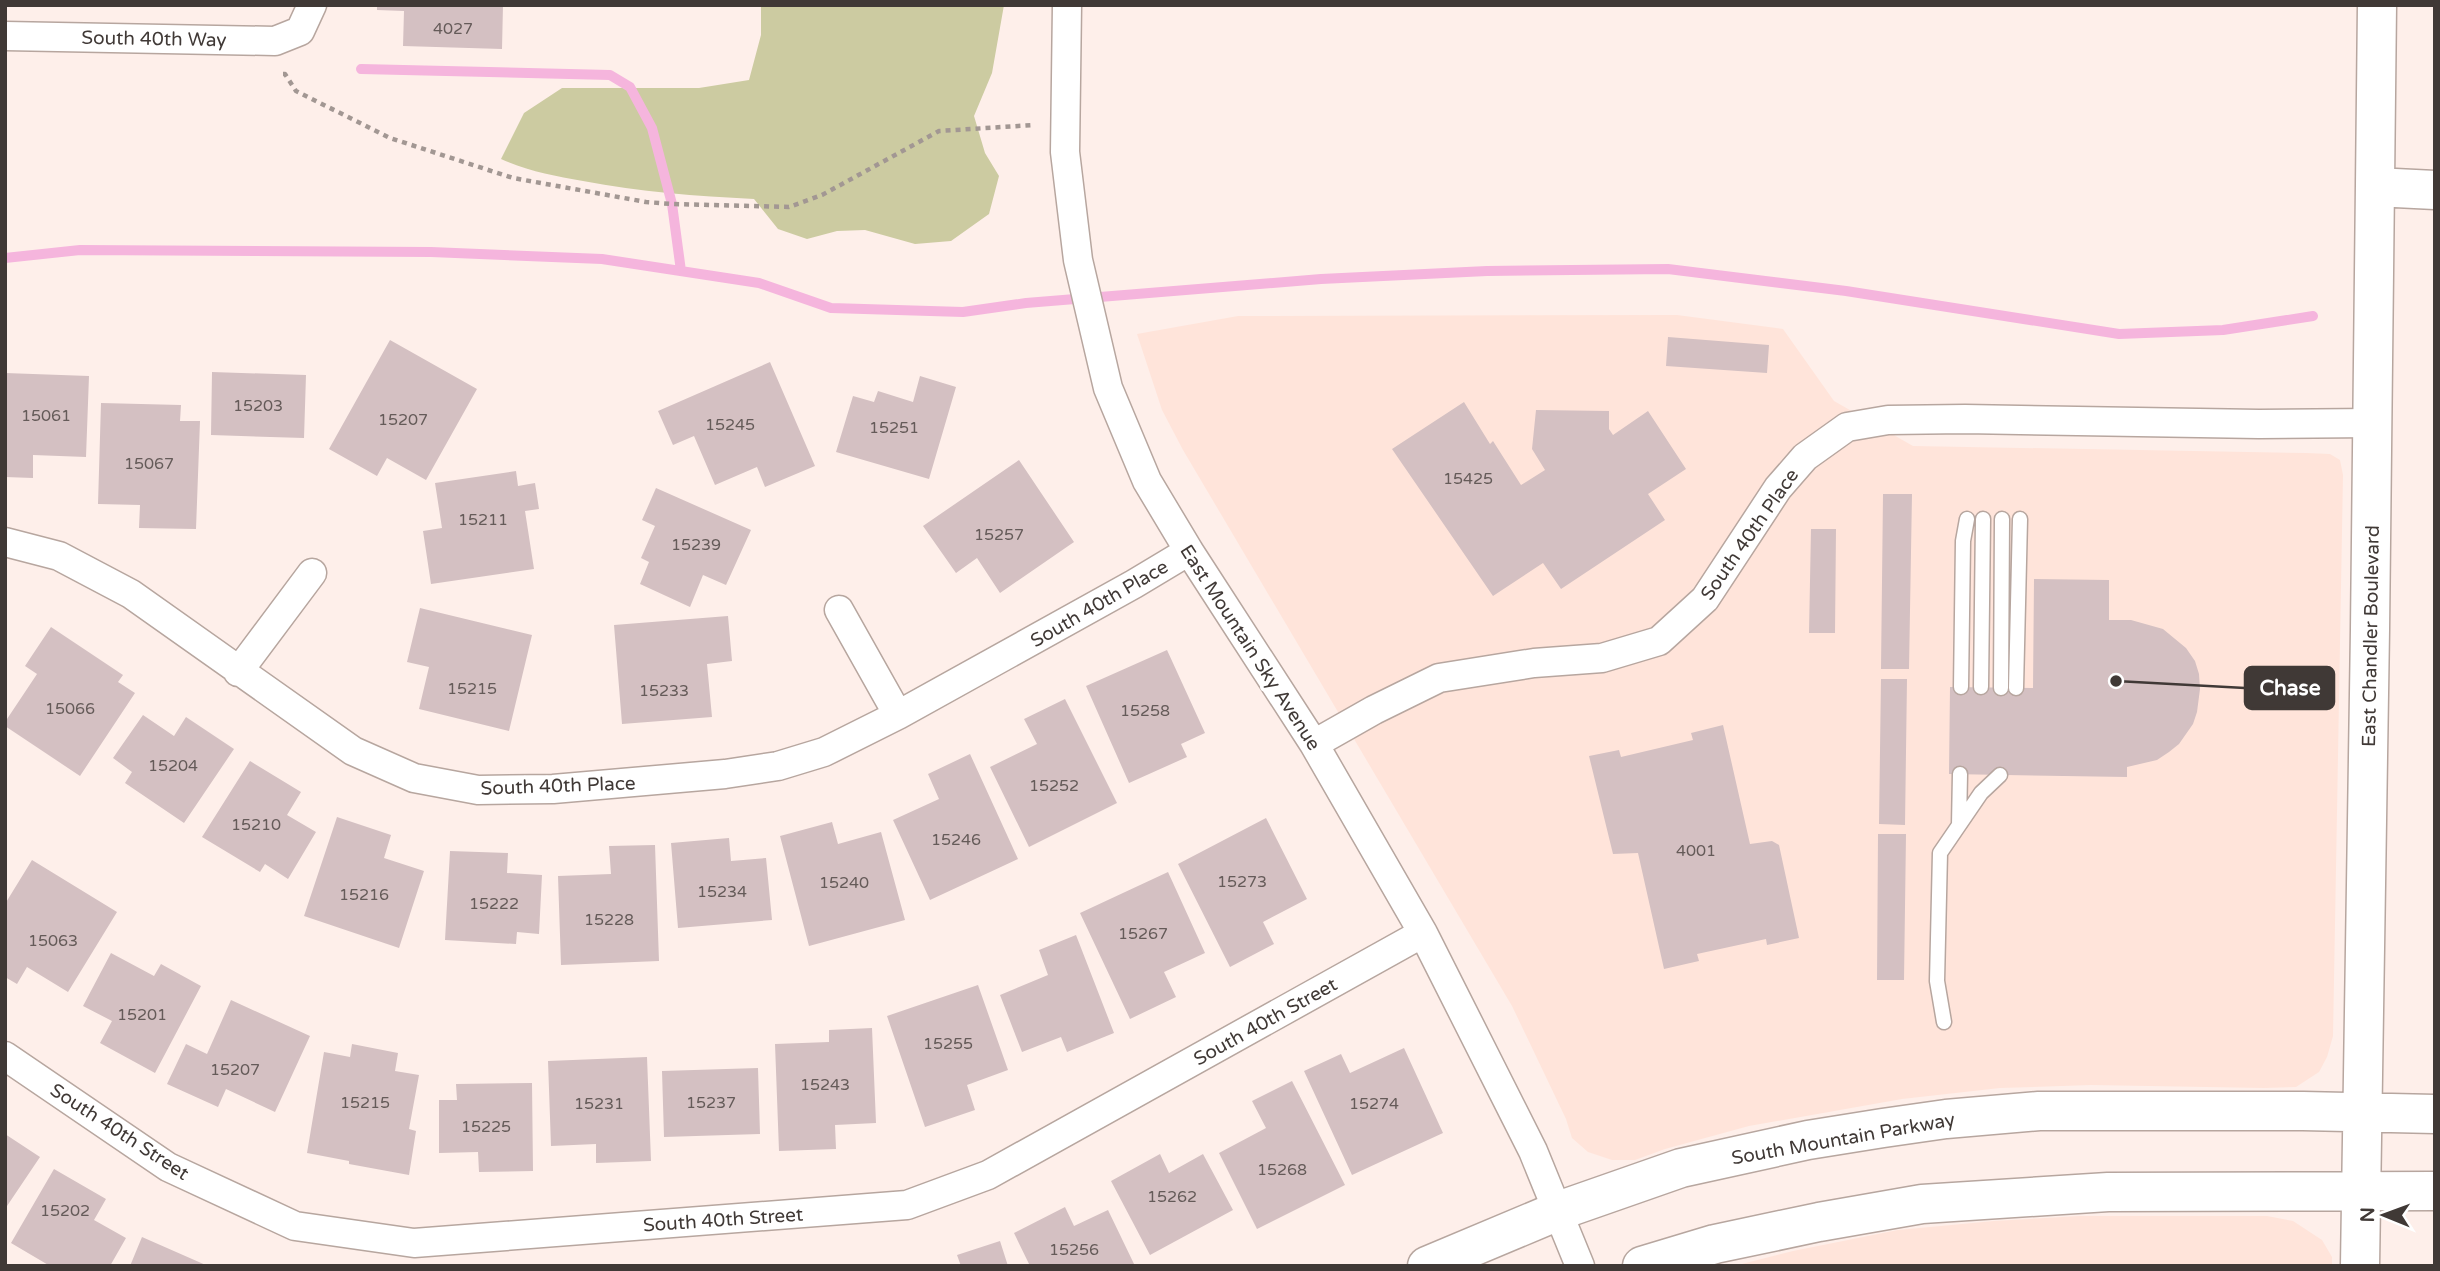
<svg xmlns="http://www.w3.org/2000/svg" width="2440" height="1271" viewBox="0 0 2440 1271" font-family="'Varela Round',sans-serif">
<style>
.built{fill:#ffe4da}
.green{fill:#cccba1}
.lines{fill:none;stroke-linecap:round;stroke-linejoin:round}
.stream{stroke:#f5b5dd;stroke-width:10}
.building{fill:#d4c0c2}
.lane-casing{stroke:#b7a69f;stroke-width:17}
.street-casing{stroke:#b7a69f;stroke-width:31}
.secondary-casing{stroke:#b7a69f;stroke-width:41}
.path{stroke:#a29793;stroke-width:4.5;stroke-dasharray:5 5;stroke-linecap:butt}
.lane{stroke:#fff;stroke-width:14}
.street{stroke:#fff;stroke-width:28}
.secondary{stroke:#fff;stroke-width:38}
.labels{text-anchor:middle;stroke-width:7;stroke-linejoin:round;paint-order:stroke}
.number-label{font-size:16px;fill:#655b59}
.street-label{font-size:19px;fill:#403936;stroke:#fff}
.leader{fill:none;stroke:#403936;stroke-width:2.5}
.callout-dot{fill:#403936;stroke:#fff;stroke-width:2.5}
.callout{fill:#403936;stroke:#403936;stroke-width:2.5}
.callout-label{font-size:21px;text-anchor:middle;font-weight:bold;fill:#fff}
</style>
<rect width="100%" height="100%" fill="#feefea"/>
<path class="built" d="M1677,315L1783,329L1834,401L1913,446L2306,453L2330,454L2340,460L2343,475L2333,1036L2327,1057L2319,1072L2296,1087L2264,1088L2091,1085L2000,1088L1902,1099L1749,1126L1665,1149L1635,1160H1612L1588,1152L1572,1138L1566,1119L1512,1006L1183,450L1162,410L1137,334L1238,316Z
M2080,1216H2267L2293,1221L2322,1240L2332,1257V1266H1734L1793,1251L1898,1230L1994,1221Z"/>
<path class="green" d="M761,5H1004L992,73L974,116L985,153L999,176L989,214L951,241L915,244L865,230L837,231L807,239L778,229L754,199C696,196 640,192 583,181C554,176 528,171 501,159L524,113L562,88H699L749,80L761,35Z"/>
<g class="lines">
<path class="stream" d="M361,69L610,75L630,87L652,128L672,204L681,271
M5,258L80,250L431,252L602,259L759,283L831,308L963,312L1026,303L1321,279L1487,271L1668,269L1846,291L2119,334L2223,330L2313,316"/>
</g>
<path class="building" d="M377,5H503L502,49L403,46L404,11L377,10Z
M1668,337L1769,345L1767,373L1666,366Z
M390,340L477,389L426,480L387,458L377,476L329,449Z
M770,362L815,466L765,487L757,467L715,485L694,436L673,445L658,411Z
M212,372L306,375L304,438L211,435Z
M5,373L89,376L86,457L33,455V478L5,477Z
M920,376L956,387L929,479L836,452L853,396L874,402L878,391L913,402Z
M1464,402L1490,444L1493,441L1521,485L1545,470L1532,449L1536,410L1609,411V429L1613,435L1648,411L1686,469L1648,494L1665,520L1561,589L1543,563L1493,596L1392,449Z
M101,403L181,405L180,421H200L196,529L139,528L140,505L98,504Z
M1019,460L1074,542L1000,593L977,558L956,573L923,526Z
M516,471L518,486L535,483L539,509L525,511L534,569L431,584L423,531L442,528L435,483Z
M656,488L751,530L726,585L703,575L690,607L640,584L649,562L641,558L655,526L642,520Z
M1883,494H1912L1909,669H1881Z
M1811,529H1836L1835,633H1809Z
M2034,579L2109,580V620H2131L2163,629L2186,648L2195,661L2199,674L2200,689L2197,712L2193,724L2179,744L2169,752L2157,760L2127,767V777L1949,774L1950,687L2033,688Z
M420,608L532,635L509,731L419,709L429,667L407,662Z
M728,616L732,661L707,664L712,717L622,724L614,625Z
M51,627L123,675L118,682L135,693L80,776L5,726V722L37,674L25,666Z
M1167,650L1205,733L1181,744L1187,757L1129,783L1086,686Z
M1881,679H1907L1905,825L1879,824Z
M1065,699L1117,803L1029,847L990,767L1037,744L1024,719Z
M143,715L174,736L186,717L234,749L184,823L125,783L132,772L113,758Z
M1723,725L1750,844L1772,841L1779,845L1799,938L1767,945L1766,939L1697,954L1699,961L1664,969L1638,853L1613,854L1589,756L1619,750L1621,757L1693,740L1691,733Z
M970,754L1018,859L930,900L893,820L939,799L928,774Z
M250,761L301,792L287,815L316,832L288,879L265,864L260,872L202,837Z
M337,817L391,835L384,858L424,871L399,948L304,916Z
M1266,818L1307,899L1263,922L1274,944L1230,967L1178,864Z
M832,822L838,844L881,832L905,920L809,946L780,836Z
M1878,834H1906L1904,980H1877Z
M729,838L731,861L766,858L772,920L678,928L671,843Z
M655,845L659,961L561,965L558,876L611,874L609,846Z
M450,851L508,853L507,873L542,875L539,934L517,932L516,944L445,940Z
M32,860L117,912L68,992L27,967L17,984L5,977V904Z
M1168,872L1205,953L1164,972L1176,997L1130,1019L1080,913Z
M1076,935L1114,1033L1067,1052L1061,1037L1022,1052L1000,995L1048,975L1039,950Z
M111,953L154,976L161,964L201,986L155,1073L100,1043L112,1021L83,1006Z
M978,985L1008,1070L967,1085L975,1110L925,1127L887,1016Z
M231,1000L310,1036L275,1112L226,1089L218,1107L167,1084L186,1044L207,1054Z
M872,1028L876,1123L835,1125L836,1149L779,1151L775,1044L829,1042V1030Z
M352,1044L398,1053L395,1071L419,1075L409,1129L416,1131L409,1175L349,1164V1161L307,1153L324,1052L350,1057Z
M1404,1048L1443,1133L1352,1175L1304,1071L1341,1054L1350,1073Z
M647,1057L651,1161L596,1163V1144L551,1146L548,1061Z
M758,1068L760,1134L664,1137L662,1071Z
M1292,1081L1345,1185L1257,1229L1219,1153L1266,1128L1252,1101Z
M532,1083L533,1171L479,1172L478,1152L439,1153V1100H457L456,1084Z
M5,1134L40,1157L5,1209Z
M1160,1154L1169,1173L1203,1154L1233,1210L1150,1255L1111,1181Z
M54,1169L106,1199L94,1220L126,1238L110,1266H50L11,1243Z
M1065,1207L1074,1226L1108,1210L1135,1266H1030L1014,1233Z
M142,1237L208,1266H130Z
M1000,1241L1008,1266H961L957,1255Z"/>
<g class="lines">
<defs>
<path id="lane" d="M1961,687L1963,541L1967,519
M1981,687L1983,519
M2001,688L2002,519
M2016,688L2020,519
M1959,825L1960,774
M1944,1022L1937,981L1940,853L1981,793L2000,775"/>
<path id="street" d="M1067,5L1065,152L1078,260L1108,388L1147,481L1189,551L1314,744L1423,933L1533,1151L1580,1266
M5,36L275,41L300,31L312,5
M5,542L59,556L131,594L353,751L414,778L478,790L553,789L725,774L778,766L824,752L898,715L1134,584L1189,551
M839,610L898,715
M238,672L312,573
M1314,744L1374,710L1439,678L1534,663L1602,658L1659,641L1705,599L1778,488L1805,457L1847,427L1888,420L1965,419L2259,424L2373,423
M5,1056L168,1167L295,1226L414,1243L907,1205L988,1175L1423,933"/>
<path id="secondary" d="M2375,187L2435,190
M1427,1266L1558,1211L1681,1168L1808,1140L1883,1128L1946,1119L2039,1111H2303L2435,1114
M1642,1266L1715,1244L1819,1222L1922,1204L2108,1192L2435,1191
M2360,1266L2370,630L2377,5"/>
</defs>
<use href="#lane" class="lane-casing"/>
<use href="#street" class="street-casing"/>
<use href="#secondary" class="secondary-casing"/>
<path class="path" d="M283,74H285L296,91L390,138L513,178L646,202L672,204L789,207L822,195L939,131L1034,125"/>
<use href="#lane" class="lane"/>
<use href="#street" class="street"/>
<use href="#secondary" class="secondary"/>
</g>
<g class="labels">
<g class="number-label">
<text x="453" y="34">4027</text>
<text x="258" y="411">15203</text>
<text x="46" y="421">15061</text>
<text x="403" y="425">15207</text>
<text x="730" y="430">15245</text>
<text x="894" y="433">15251</text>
<text x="149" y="469">15067</text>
<text x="1468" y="484">15425</text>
<text x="483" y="525">15211</text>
<text x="999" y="540">15257</text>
<text x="696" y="550">15239</text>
<text x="472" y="694">15215</text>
<text x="664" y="696">15233</text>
<text x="70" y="714">15066</text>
<text x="1145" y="716">15258</text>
<text x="173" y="771">15204</text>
<text x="1054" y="791">15252</text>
<text x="256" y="830">15210</text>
<text x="956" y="845">15246</text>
<text x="1696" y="856">4001</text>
<text x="1242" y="887">15273</text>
<text x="844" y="888">15240</text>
<text x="722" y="897">15234</text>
<text x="364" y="900">15216</text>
<text x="494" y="909">15222</text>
<text x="609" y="925">15228</text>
<text x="1143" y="939">15267</text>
<text x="53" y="946">15063</text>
<text x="142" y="1020">15201</text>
<text x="948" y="1049">15255</text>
<text x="235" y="1075">15207</text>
<text x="825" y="1090">15243</text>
<text x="365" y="1108">15215</text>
<text x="711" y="1108">15237</text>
<text x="599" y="1109">15231</text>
<text x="1374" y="1109">15274</text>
<text x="486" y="1132">15225</text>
<text x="1282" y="1175">15268</text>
<text x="1172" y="1202">15262</text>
<text x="65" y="1216">15202</text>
<text x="1074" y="1255">15256</text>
</g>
<g class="street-label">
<text transform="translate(154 38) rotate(1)" y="7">South 40th Way</text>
<text transform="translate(1749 534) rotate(-55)" y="7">South 40th Place</text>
<text transform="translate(1099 603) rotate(-30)" y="7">South 40th Place</text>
<text transform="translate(2370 636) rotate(-89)" y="7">East Chandler Boulevard</text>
<text transform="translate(1251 647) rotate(57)" y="7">East Mountain Sky Avenue</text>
<text transform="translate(558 785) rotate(-2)" y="7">South 40th Place</text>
<text transform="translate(1265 1021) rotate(-29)" y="7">South 40th Street</text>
<text transform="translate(120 1131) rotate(33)" y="7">South 40th Street</text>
<text transform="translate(1843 1138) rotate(-10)" y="7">South Mountain Parkway</text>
<text transform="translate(723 1219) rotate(-4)" y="7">South 40th Street</text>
</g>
</g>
<path class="leader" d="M2116 681L2245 688"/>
<circle class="callout-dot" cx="2116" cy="681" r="7"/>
<rect class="callout" x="2245" y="667" width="89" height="42" rx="7"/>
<g class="callout-label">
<text x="2290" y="695">Chase</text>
</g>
<rect width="2440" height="1271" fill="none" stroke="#403936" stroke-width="14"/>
<g transform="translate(2384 1215) rotate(271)" stroke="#ffffff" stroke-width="5" paint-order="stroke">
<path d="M0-5L12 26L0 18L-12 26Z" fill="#403936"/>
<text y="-10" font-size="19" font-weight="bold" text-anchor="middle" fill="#403936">N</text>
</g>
</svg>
